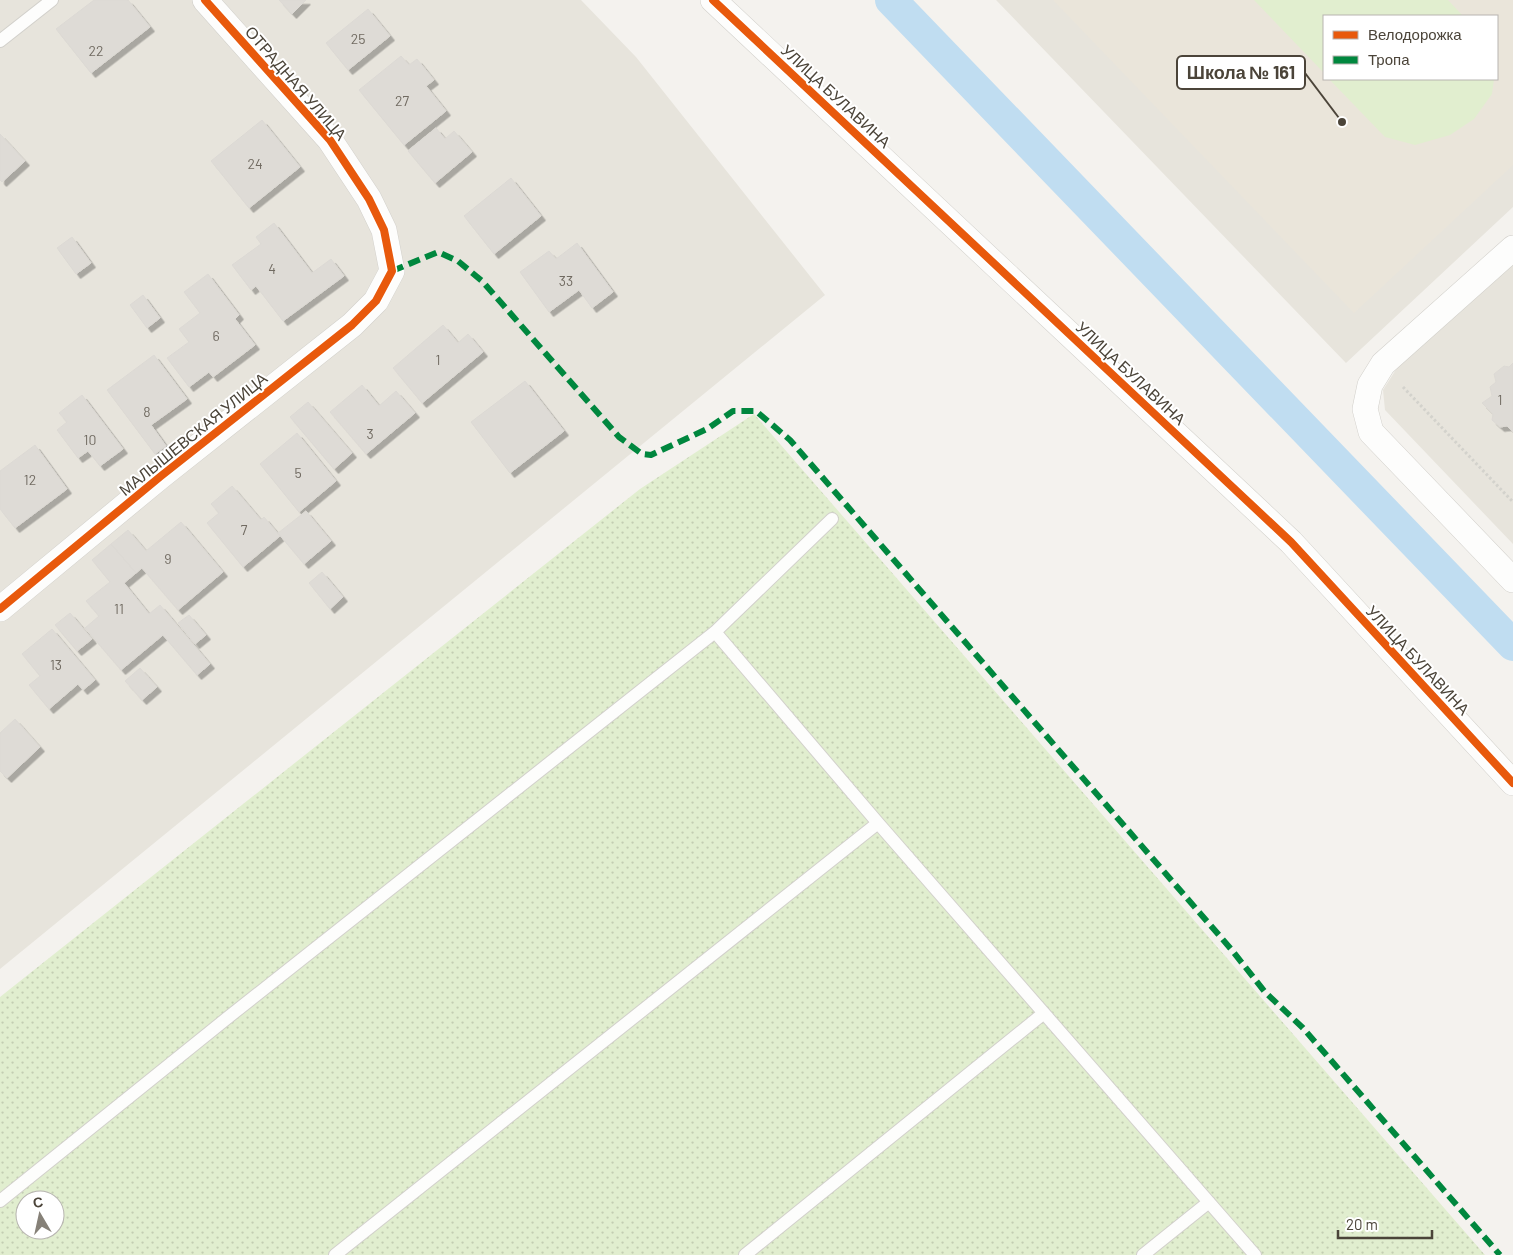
<svg xmlns="http://www.w3.org/2000/svg" width="1513" height="1255" viewBox="0 0 1513 1255" font-family="Barlow,sans-serif">
<style>
.residential{fill:#e7e4dc;fill-rule:evenodd}
.education{fill:#eae5da;fill-rule:evenodd}
.park{fill:url(#park-dots);fill-rule:evenodd}
.pitch{fill:#e1eecf}
.lines{fill:none;stroke-linecap:round;stroke-linejoin:round}
.canal{stroke:#c0ddf1;stroke-width:32}
.building{fill:#dedbd6;stroke:#dcd9d4;filter:url(#shadow)}
.lane-casing{stroke:#d2d0cb;stroke-width:14}
.street-casing{stroke:#d2d0cb;stroke-width:26}
.path{stroke:#d3d2cc;stroke-width:3;stroke-dasharray:2.5 2.5;stroke-linecap:butt}
.lane{stroke:#fdfdfc;stroke-width:12}
.street{stroke:#fdfdfc;stroke-width:25}
.quiet{stroke:#00873e;stroke-width:6;stroke-dasharray:12 6;stroke-linecap:butt}
.cycleway-casing{stroke:#fff;stroke-width:11}
.cycleway{stroke:#e8590c;stroke-width:8}
.labels{text-anchor:middle;stroke-width:4;stroke-linejoin:round;paint-order:stroke}
.number-label{font-size:14px;fill:#706a61}
.street-label{font-size:16px;fill:#4b4439;stroke:#fff}
.leader{fill:none;stroke:#4b4439;stroke-width:2}
.callout-dot{fill:#4b4439;stroke:#fff;stroke-width:2}
.callout{fill:#fff;stroke:#4b4439;stroke-width:2}
.callout-label{font-size:18px;text-anchor:middle;font-weight:bold;fill:#4b4439}
</style>
<defs>
<pattern id="park-dots" width="8" height="8" patternUnits="userSpaceOnUse" patternTransform="scale(1.25)"><rect width="8" height="8" fill="#e1eecf"/><path d="M2 2h.1M6 6h.1" fill="none" stroke="#c3cdb2" stroke-width="1.8" stroke-linecap="round"/></pattern>
<filter id="shadow"><feDropShadow dx="4.5" dy="4.5" stdDeviation="0" flood-color="#0004"/></filter>
</defs>
<rect width="100%" height="100%" fill="#f4f2ee"/>
<path class="residential" d="M0,0H581L636,57L825,295L0,969Z
M996,0H1513V207L1346,363ZM1324,16H1497V79H1324Z
M1513,263V544L1385,410L1383,390L1397,368Z"/>
<path class="education" d="M1053,0H1513V165L1354,313ZM1324,16H1497V79H1324Z"/>
<path class="park" d="M754,414L1485,1255H0V997L640,489ZM25,1200H55V1230H25Z"/>
<path class="pitch" d="M1254,0H1448L1463,16H1324V73Z
M1329,79H1494L1492,94L1474,119L1450,135L1415,145L1385,137Z"/>
<g class="lines">
<path class="canal" d="M891,0L1513,645"/>
</g>
<path class="building" d="M94,0H128L150,27L91,73L56,29Z
M279,0H306L292,14Z
M368,9L390,36L348,70L326,43Z
M401,56L409,65L417,59L434,80L426,86L446,111L404,145L359,90Z
M262,120L300,167L249,208L211,161Z
M436,128L445,139L454,131L472,152L435,183L408,151Z
M0,134L25,161L2,182L0,180Z
M511,178L541,216L494,254L464,216Z
M274,223L312,273L331,259L344,276L283,321L256,286L251,290L232,265L261,244L256,237Z
M72,237L91,263L76,274L57,248Z
M577,243L613,292L592,308L579,290L549,312L520,272L549,251L556,259Z
M208,274L239,315L235,319L255,345L213,377L209,372L189,387L167,358L189,342L179,329L200,313L184,292Z
M143,295L160,318L147,328L130,305Z
M443,325L458,343L468,334L483,352L422,403L393,368Z
M154,355L187,399L151,425L166,446L155,454L107,390Z
M1513,363V432L1507,426L1500,427L1492,420L1493,414L1482,403L1492,396L1490,387L1496,382L1494,374L1504,366L1509,367Z
M525,381L564,431L510,473L471,422Z
M362,385L379,406L396,391L415,413L366,454L330,412Z
M82,395L123,449L100,466L88,451L78,458L57,430L67,422L59,413Z
M308,402L352,453L334,469L290,417Z
M297,433L336,481L299,512L260,464Z
M35,445L67,489L15,528L0,509V471Z
M232,486L261,520L264,517L280,536L243,567L207,523L219,513L211,504Z
M306,511L331,541L304,564L278,533Z
M181,522L223,572L178,610L142,568L136,573L111,544L128,530L146,551Z
M111,544L136,573L124,583L149,614L160,605L210,664L197,675L163,635L121,670L85,628L99,616L86,601L110,582L92,560Z
M322,572L343,597L330,609L309,583Z
M70,613L92,639L77,651L55,625Z
M189,615L206,635L195,644L178,623Z
M52,629L95,680L83,690L78,684L49,709L29,685L40,676L22,654Z
M140,668L157,687L142,700L125,681Z
M15,719L40,747L7,778L0,771V733Z"/>
<g class="lines">
<defs>
<path id="lane" d="M0,41L52,0
M715,632L878,823L1255,1255
M0,1201L226,1019L715,632L832,519
M335,1255L878,823
M745,1255L1044,1013
M1143,1255L1209,1202"/>
<path id="street" d="M713,0L1291,542L1513,783
M1513,248L1383,364L1370,385L1365,409L1371,432L1513,580
M0,609L161,476L352,325L376,301L392,271L384,230L369,199L330,140L205,0"/>
</defs>
<use href="#lane" class="lane-casing"/>
<use href="#street" class="street-casing"/>
<path class="path" d="M1403,387L1513,502"/>
<use href="#lane" class="lane"/>
<use href="#street" class="street"/>
<path class="quiet" d="M392,271L438,252L458,261L482,281L619,437L642,454L651,455L707,429L733,411H756L790,440L1231,949L1265,992L1303,1028L1500,1255"/>
<defs>
<path id="cycleway" d="M713,0L1291,542L1513,783
M0,609L161,476L352,325L376,301L392,271L384,230L369,199L330,140L205,0"/>
</defs>
<use href="#cycleway" class="cycleway-casing"/>
<use href="#cycleway" class="cycleway"/>
</g>
<g class="labels">
<g class="number-label">
<text x="358" y="44">25</text>
<text x="96" y="56">22</text>
<text x="402" y="106">27</text>
<text x="255" y="169">24</text>
<text x="272" y="274">4</text>
<text x="566" y="286">33</text>
<text x="216" y="341">6</text>
<text x="438" y="365">1</text>
<text x="1500" y="405">1</text>
<text x="147" y="417">8</text>
<text x="370" y="439">3</text>
<text x="90" y="445">10</text>
<text x="298" y="478">5</text>
<text x="30" y="485">12</text>
<text x="244" y="535">7</text>
<text x="168" y="564">9</text>
<text x="119" y="614">11</text>
<text x="56" y="670">13</text>
</g>
<g class="street-label">
<text transform="translate(296 83) rotate(49)" y="6">ОТРАДНАЯ УЛИЦА</text>
<text transform="translate(836 96) rotate(43)" y="6">УЛИЦА БУЛАВИНА</text>
<text transform="translate(1131 373) rotate(43)" y="6">УЛИЦА БУЛАВИНА</text>
<text transform="translate(193 434) rotate(-39)" y="6">МАЛЫШЕВСКАЯ УЛИЦА</text>
<text transform="translate(1418 660) rotate(47)" y="6">УЛИЦА БУЛАВИНА</text>
</g>
</g>
<path class="leader" d="M1342 122L1305 73"/>
<circle class="callout-dot" cx="1342" cy="122" r="5"/>
<rect class="callout" x="1177" y="56" width="128" height="33" rx="5"/>
<g class="callout-label">
<text x="1241" y="79">Школа № 161</text>
</g>
<rect x="1323" y="15" width="175" height="65" fill="#ffffff" stroke="#b7b4b0"/>
<rect x="1333" y="31" width="25" height="8" fill="#e8590c" stroke="#b7b4b0"/>
<text x="1368" y="40" font-size="15" fill="#4b4439">Велодорожка</text>
<rect x="1333" y="56" width="25" height="8" fill="#00873e" stroke="#b7b4b0"/>
<text x="1368" y="65" font-size="15" fill="#4b4439">Тропа</text>
<g transform="translate(40 1215) rotate(351)"><circle r="24" fill="#ffffff" stroke="#b7b4b0"/>
<path d="M0-4L9 19L0 12L-9 19Z" fill="#868178"/>
<text y="-8" font-size="14" font-weight="bold" text-anchor="middle" fill="#4b4439">С</text>
</g>
<path d="M1338 1230v8h94v-8" fill="none" stroke="#4b4439" stroke-width="2.5"/>
<text x="1346" y="1230" font-size="15" fill="#4b4439" stroke="#ffffff" stroke-width="4" paint-order="stroke">20 m</text>
</svg>
